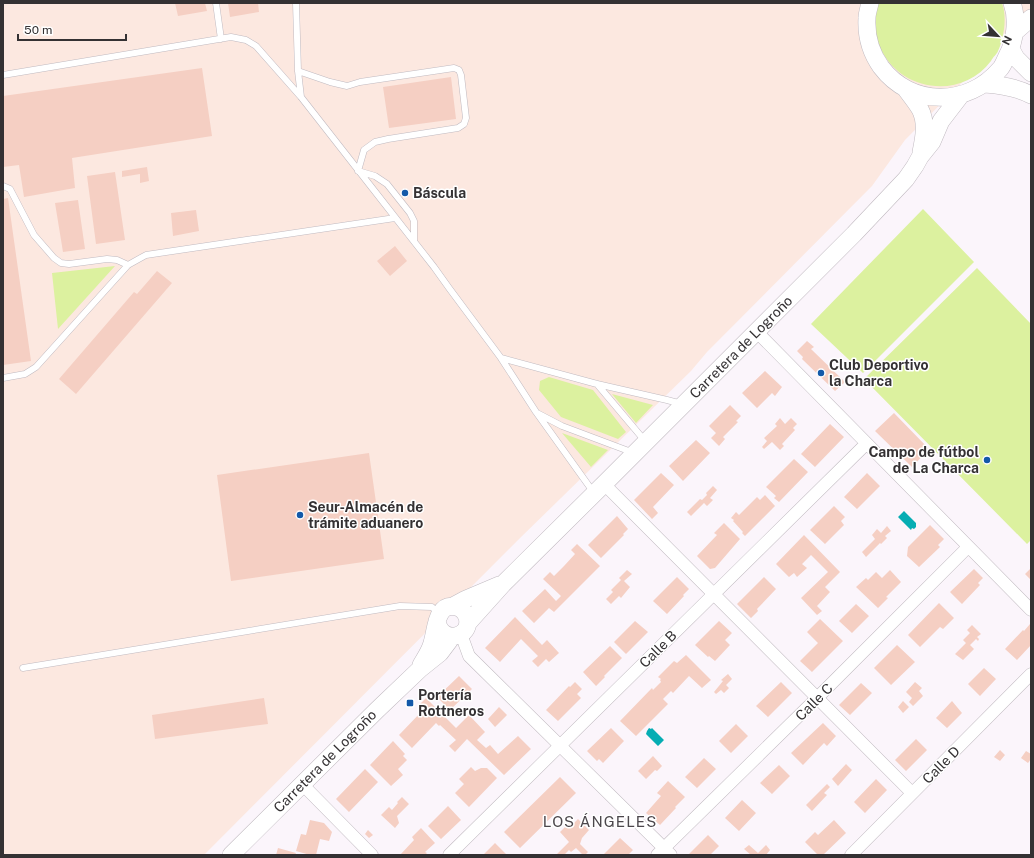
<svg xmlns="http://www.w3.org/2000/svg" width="1034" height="858" viewBox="0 0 1034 858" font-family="'Public Sans',sans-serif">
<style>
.industrial{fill:#fce8e0}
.green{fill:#dcf19f}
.water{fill:#05adb3}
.building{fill:#f5cfc3}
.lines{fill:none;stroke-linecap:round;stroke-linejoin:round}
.lane-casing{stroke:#c0bac0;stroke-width:7}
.street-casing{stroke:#c0bac0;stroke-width:13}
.secondary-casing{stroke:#c0bac0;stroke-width:18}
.lane{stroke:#fff;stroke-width:6}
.street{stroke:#fff;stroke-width:12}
.secondary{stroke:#fff;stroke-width:17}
.poi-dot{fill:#1359a9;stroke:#fff;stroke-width:1.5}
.labels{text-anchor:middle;stroke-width:3;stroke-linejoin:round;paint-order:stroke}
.poi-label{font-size:14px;font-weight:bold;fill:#343133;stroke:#fff;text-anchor:start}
.street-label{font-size:14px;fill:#343133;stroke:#fff}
.neighbourhood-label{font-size:15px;letter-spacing:1px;fill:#4c474c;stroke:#fff}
</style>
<rect width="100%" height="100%" fill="#fbf5fb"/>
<path class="industrial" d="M3,3H1031V13L905,140L872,186L707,352L691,371L517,541L204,855H3Z"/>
<path class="green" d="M877,3H1002C1006,14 1005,28 1002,39C1001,43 1000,47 998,51C997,54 993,57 991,61C961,101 898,92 879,45C873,31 875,17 877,3Z
M923,209L974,262L863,373L811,324Z
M115,266L58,329L52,273Z
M977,268L1031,324V540L1027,544L864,379Z
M549,377L593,390L626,432L618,439L561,417L539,390L540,381Z
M612,394L653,405L636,423Z
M562,433L608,450L591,467Z"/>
<path class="water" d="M904,511L916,523V527L914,529L912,528L911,530L898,517Z
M649,728L651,729L652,728L664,740L658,746L646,734L647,731Z"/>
<path class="building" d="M175,3H205L207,11L178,16Z
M228,3H258L259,12L230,17Z
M202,68L212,136L72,158L75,188L24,197L19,165L3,167V96Z
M451,77L456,119L389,128L383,87Z
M147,167L149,181L140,183V174L122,177V171Z
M115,172L125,240L96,244L87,176Z
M405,188L410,194L406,197L401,191Z
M8,198L31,361L3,365V199Z
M78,200L85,249L63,252L55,203Z
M196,210L199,231L173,236L171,213Z
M395,246L407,261L390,276L377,261Z
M157,271L172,283L76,394L59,379L134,292L137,294Z
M807,341L814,347L811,349L845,382L835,391L802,359L803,357L797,351Z
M765,371L782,387L775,396L772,393L757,408L742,393Z
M730,405L741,416L736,421L738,422L723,437L725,439L719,446L711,438L716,433L709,426Z
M894,413L929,449L912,467L875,431Z
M780,418L785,424L791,418L797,424L793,428L795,430L782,444L784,446L780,450L772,442L764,449L762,447L767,441L764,438L777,426L775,424Z
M830,424L844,437L815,467L801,454Z
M696,440L710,453L683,481L669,466Z
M369,453L384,559L231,581L217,475Z
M794,459L808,472L779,502L774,498L776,496L766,487Z
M661,473L674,485L653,507L658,513L652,519L634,500Z
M867,473L880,486L857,509L844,497Z
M713,486L717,490L710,498L713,500L707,506L704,503L691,516L687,512L700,499L702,500L707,495L706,493Z
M765,495L775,506L745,536L742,533L743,532L733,521L734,520L731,518L736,512L739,515L757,497L760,500Z
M834,506L845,517L841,521L844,525L825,544L810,530Z
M617,516L628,529L623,534L624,535L601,558L588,545Z
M724,523L740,539L715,568L710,569L697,556L717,535L714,533Z
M930,525L944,539L938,545L940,547L919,567L907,556L908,547Z
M887,526L891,531L885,536L887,538L881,544L880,543L866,557L862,552L875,539L872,535L877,529L881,533Z
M804,535L840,572L825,587L830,592L817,606L822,611L817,615L801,598L828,572L811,555L802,564L807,568L797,577L794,573L789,577L776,564Z
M577,544L600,566L554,612L549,608L534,623L522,611L545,589L556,601L561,596L543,579L550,572L554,576L564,566L575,554L571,550Z
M1031,568V580L1025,574Z
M974,569L983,578L978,583L980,585L962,604L950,592Z
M627,570L632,574L624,581L630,587L621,598L619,596L611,604L606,599L613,592L611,590L621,580L619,578Z
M890,570L901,582L886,597L888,598L878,608L856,587L866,578L868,580L876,572L882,578Z
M677,577L689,589L683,595L684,596L667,614L653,601Z
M764,577L776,589L757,609L758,611L751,618L737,604Z
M939,603L954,618L943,629L940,627L920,647L908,635Z
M856,604L869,616L852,633L839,621Z
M515,617L542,645L547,640L559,653L549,662L546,659L538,667L532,661L538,656L521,639L500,662L485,648Z
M820,619L843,641L812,672L800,661L818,643L807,632Z
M635,621L648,632L626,654L614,642Z
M719,621L732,633L725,640L730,645L715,661L709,656L708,657L695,645Z
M1030,624L1031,626V645L1017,660L1005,649L1023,630L1024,631Z
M972,625L981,634L977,637L979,639L978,641L976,639L970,645L974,649L963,660L955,654L966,643L963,640L970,633L967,630Z
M897,645L915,662L891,685L874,668Z
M610,646L622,658L604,676L605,677L596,686L583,672Z
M686,655L711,680L702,688L689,676L673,693L671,691L663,699L668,704L636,736L620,721L652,688L653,690L661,682L660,680L661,679L658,677L674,661L677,663Z
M984,668L996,679L980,696L968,684Z
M728,674L732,679L726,685L729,688L724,693L721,690L716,694L714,692L723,681L721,680Z
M459,676L472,689L450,710L437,697Z
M575,682L582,689L577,694L581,698L558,721L546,710L569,686L570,687Z
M781,682L792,693L768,717L756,706Z
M915,682L922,688L919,691L923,696L913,706L909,702L912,698L906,692Z
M861,683L872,693L850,715L839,705Z
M264,698L268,724L155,739L152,715Z
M426,698L456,728L469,715L485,732L477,740L486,748L490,745L498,754L518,736L531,749L504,775L467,739L455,752L449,746L456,740L440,725L439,726L436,723L412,748L399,735L423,710L425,712L427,710L420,704Z
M903,701L909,707L903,713L898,707Z
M952,701L962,713L947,728L936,718Z
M499,707L507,715L495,727L488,719Z
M823,723L836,736L827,746L824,743L803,765L791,753Z
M736,724L748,736L731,753L719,741Z
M611,728L624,741L603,763L599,759L597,761L587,751Z
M916,739L927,750L906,771L895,760Z
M393,741L405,754L403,756L407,760L398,769L403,775L391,786L370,765Z
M1000,750L1005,755L1000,761L994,757Z
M1026,751L1031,754V759L1028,763L1021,758Z
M653,756L662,766L657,771L655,770L646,779L638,771Z
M704,758L716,769L697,788L685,777Z
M846,764L852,770L838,786L832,779Z
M779,765L790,776L772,794L760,783Z
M471,767L475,771L481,768H487L497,778L469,807L455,793L464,784L459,779Z
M365,769L378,782L349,812L336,799Z
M560,777L576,793L520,848L504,832Z
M876,779L887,790L865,813L854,802Z
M668,781L685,797L675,807L676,808L660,825L646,813L661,796L657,793Z
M827,784L830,787L824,793L827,795L812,811L806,805Z
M402,797L409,804L397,816L399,823L395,828L381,815L389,807L392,810L398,803L397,802Z
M742,800L756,813L739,831L725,818Z
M448,806L461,820L441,839L428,826Z
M578,819L589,830L582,838L580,844L588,852L585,855H583L576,848L571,852L569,850L564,855H558L557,854L569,842L560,832L570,822L573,824Z
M310,820L324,823L332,832L329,841L320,839L316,855H310L296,851L301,834L306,835Z
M834,820L846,833L823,855H818L805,842L815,832L818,835Z
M421,828L435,843L425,852L427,853L425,855H400L414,840L412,837Z
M368,830L373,835L369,838L365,834Z
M708,835L719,846L710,855H688Z
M620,838L633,850L628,855H603Z
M495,843L507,855H483Z
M749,845L758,853L766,845L770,850L766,855H751L744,849Z
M278,848L296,853L295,855H276Z"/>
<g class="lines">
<defs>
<path id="lane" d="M216,3L221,39
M296,3L298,71L301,97
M298,71L330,82L347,86L360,82L454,68L459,70L461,75L466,118L464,124L458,128L388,139L375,142L364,150L358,171L375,176L387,184L410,213L414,221V240
M3,75L231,37L246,40L256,46L301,97L434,267L449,288L501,358L536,412L594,493
M3,186L10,189L34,235L54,258L61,263L69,264L107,259L117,260L128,265
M501,358L597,384L667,400L682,404
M3,378L25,374L36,367L128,265L146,255L395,218
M597,384L645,441
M537,413L562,426L634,453
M23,668L400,606L432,607L438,613"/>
<path id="street" d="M756,331L1031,610
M604,484L912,793
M461,634L469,656L671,855
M302,784L372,855
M449,855L866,444
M657,855L817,698L968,547
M851,855L1031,674"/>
<path id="secondary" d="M870,3C869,8 867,13 867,18C866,35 871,53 881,67C911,107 968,107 1000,69C1003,66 1005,60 1007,56C1015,42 1018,19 1012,3
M1015,32L1031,18
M1011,49L1016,58L1031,73
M984,84C1001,85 1016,87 1031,95
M905,88C910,95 916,102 920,109C927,122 924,138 921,152
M453,606L466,599L499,585
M468,623L503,584L604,484L854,234L906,179L915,166L920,157L932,142L941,121L961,95
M421,665C425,658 430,651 432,643C436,630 436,602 456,607C461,608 465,612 467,617C473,638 441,645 437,621
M231,855L377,710L420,669L440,653L452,637"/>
</defs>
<use href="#lane" class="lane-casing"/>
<use href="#street" class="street-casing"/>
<use href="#secondary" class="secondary-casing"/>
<use href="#lane" class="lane"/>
<use href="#street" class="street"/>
<use href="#secondary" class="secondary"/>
</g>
<g class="poi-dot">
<circle cx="405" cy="193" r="4"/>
<circle cx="821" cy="373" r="4"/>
<circle cx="987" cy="460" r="4"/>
<circle cx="300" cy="515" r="4"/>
<rect x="406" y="699" width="8" height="8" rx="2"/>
</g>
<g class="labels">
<g class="poi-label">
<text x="413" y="198">Báscula</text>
<text x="829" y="370">Club Deportivo<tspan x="829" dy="16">la Charca</tspan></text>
<text x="979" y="457" text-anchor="end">Campo de fútbol<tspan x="979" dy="16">de La Charca</tspan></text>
<text x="308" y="512">Seur-Almacén de<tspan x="308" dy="16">trámite aduanero</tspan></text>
<text x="418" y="700">Portería<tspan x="418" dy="16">Rottneros</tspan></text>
</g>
<g class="street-label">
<text transform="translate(741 347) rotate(-45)" y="5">Carretera de Logroño</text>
<text transform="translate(658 649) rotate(-45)" y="5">Calle B</text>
<text transform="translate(814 702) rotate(-45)" y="5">Calle C</text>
<text transform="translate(325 761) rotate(-45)" y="5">Carretera de Logroño</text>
<text transform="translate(941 765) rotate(-45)" y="5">Calle D</text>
</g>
<g class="neighbourhood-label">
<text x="600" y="827">LOS ÁNGELES</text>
</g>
</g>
<rect width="1034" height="858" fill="none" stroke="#343133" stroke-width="8"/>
<g transform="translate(998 36) rotate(116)" stroke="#ffffff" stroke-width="3" paint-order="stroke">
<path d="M0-3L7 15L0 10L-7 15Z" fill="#343133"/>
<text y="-6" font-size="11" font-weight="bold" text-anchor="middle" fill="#343133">N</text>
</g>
<path d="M18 34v6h108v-6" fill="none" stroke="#343133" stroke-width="2"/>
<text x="24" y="34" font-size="12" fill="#343133" stroke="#ffffff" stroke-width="3" paint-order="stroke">50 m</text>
</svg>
